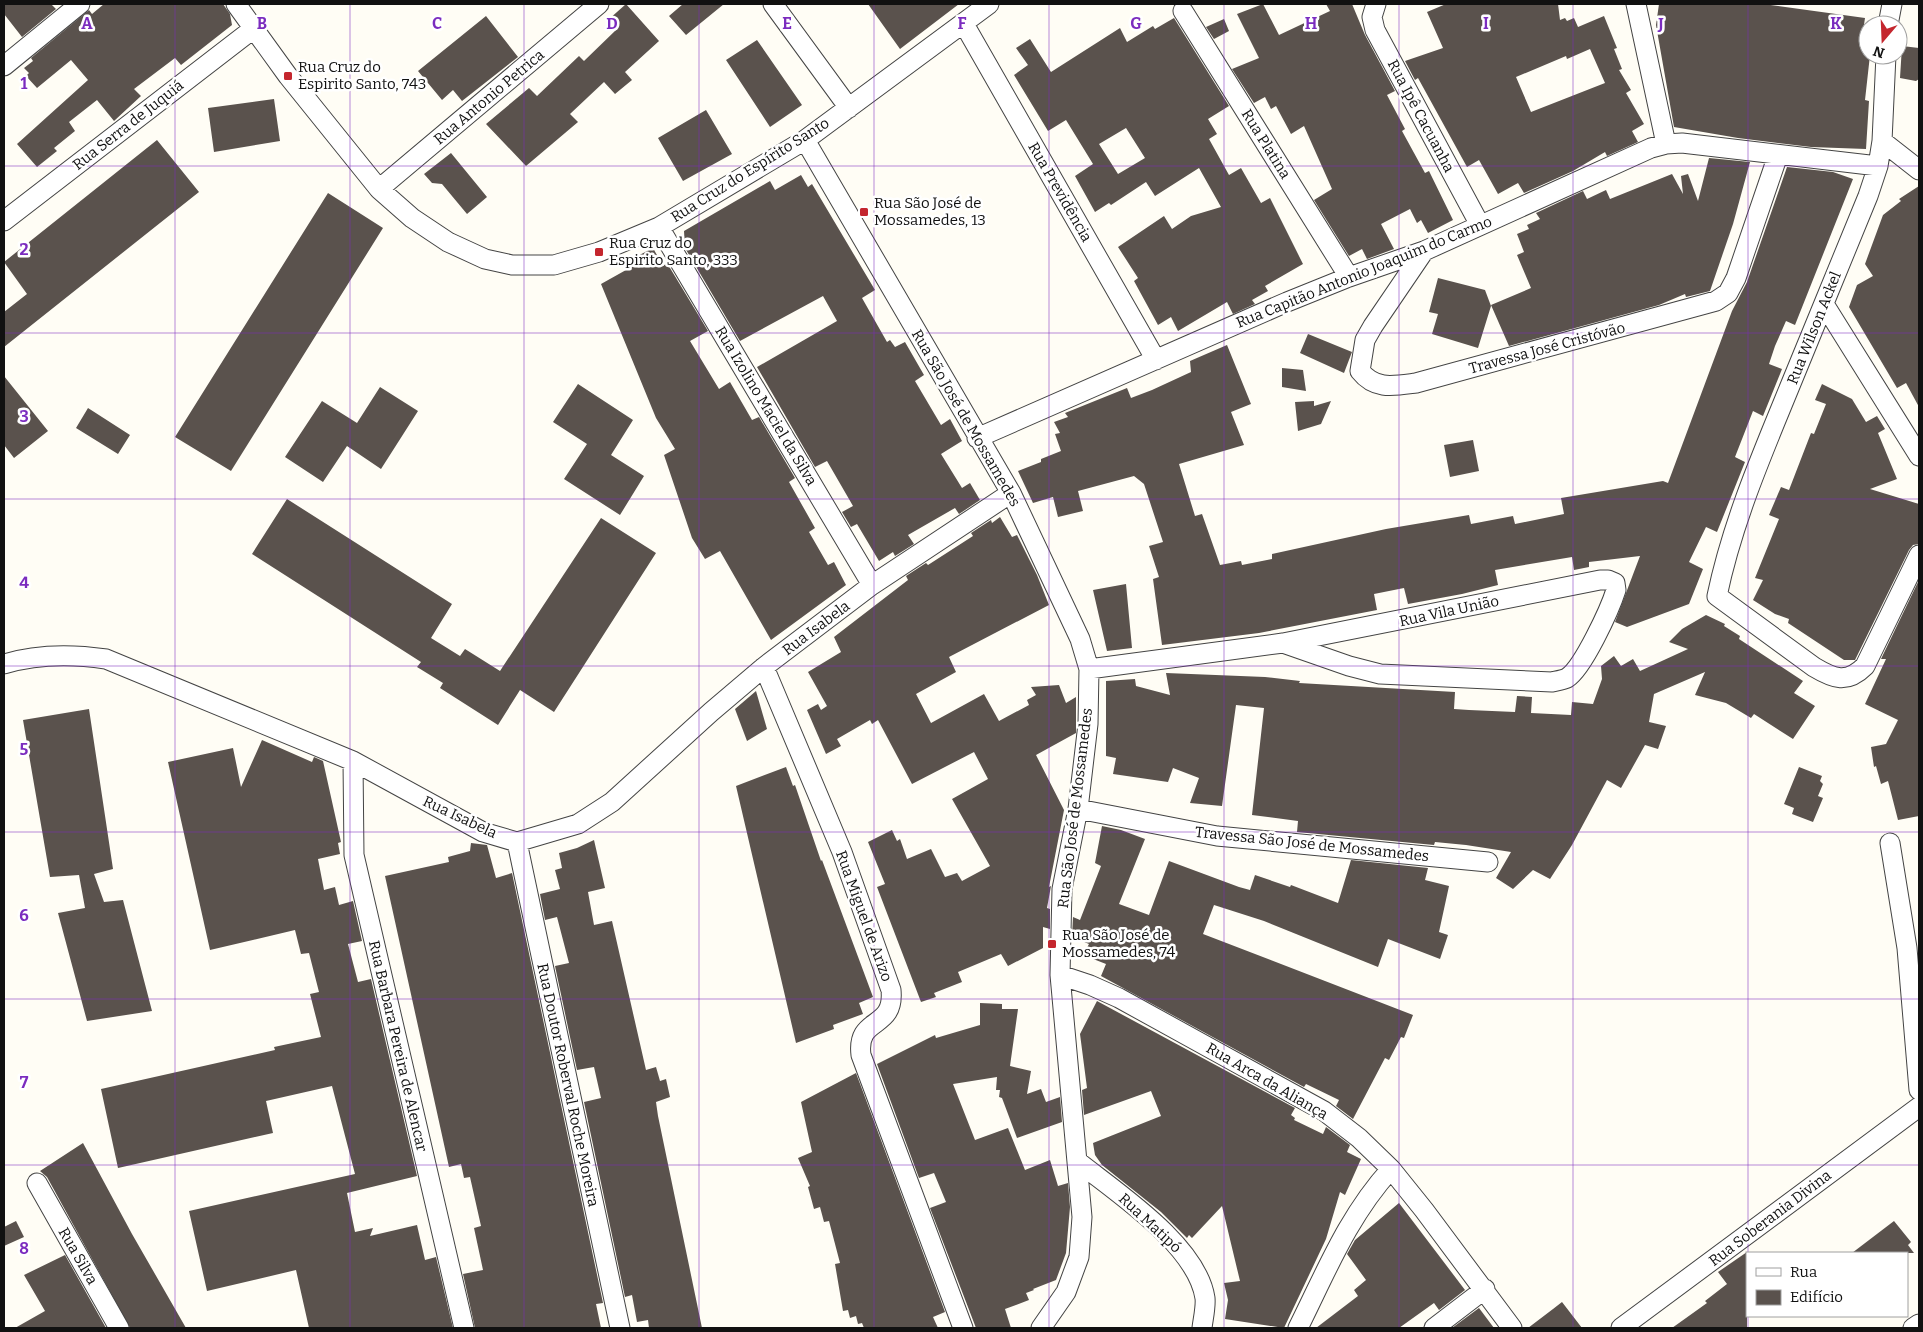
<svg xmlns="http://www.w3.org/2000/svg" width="1923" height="1332" viewBox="0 0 1923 1332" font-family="Bitter,serif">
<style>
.building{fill:#5a524d;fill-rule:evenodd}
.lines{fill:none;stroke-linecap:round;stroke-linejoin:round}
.minor-casing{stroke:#444;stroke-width:21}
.minor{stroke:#fff;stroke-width:19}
.grid{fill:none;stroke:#7b2cbf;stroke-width:1;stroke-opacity:0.55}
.poi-dot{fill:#c4262e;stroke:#fff;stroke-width:2}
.labels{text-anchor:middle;stroke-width:5;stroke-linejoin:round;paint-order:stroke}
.poi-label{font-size:15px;fill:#111;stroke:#fff;text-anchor:start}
.street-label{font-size:15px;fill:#111;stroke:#fff}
.grid-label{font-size:16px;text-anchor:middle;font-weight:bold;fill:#7b2cbf;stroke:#fff;stroke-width:5;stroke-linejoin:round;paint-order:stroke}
</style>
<rect width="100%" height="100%" fill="#fffdf5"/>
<path class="building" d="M4,4H51L56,9L22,37L4,14Z
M104,4H223L230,14L232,25L181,65L175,58L134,89L141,96L114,121L97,100L69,122L75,131L54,148L57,151L37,167L17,144L88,80L71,60L37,88L26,76L29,73L24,68L33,61L31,58L89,10L92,14Z
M626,4L659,41L625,72L632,80L615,94L604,82L570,114L578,122L526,166L486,124L529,88L537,96L579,56L584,61L617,29L608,20Z
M683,4H724L686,35L669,16Z
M868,4H959L900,49Z
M1263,4L1279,35L1330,11L1326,4H1352L1365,35L1395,91L1387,95L1405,129L1402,131L1425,173L1429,171L1453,220L1428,233L1421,220L1417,223L1410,209L1381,224L1394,249L1367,259L1362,249L1349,256L1314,200L1332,189L1304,126L1291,134L1276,106L1271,109L1265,97L1254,103L1232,69L1259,58L1237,14Z
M1446,4H1558L1560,20L1565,18L1567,21L1574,18L1578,27L1604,16L1617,48L1614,49L1622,69L1619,70L1631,90L1626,93L1644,124L1632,131L1638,142L1607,156L1605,152L1573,171L1524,193L1518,183L1498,194L1479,160L1467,167L1418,78L1415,80L1405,61L1443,48L1427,12ZM1590,49L1605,83L1531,112L1516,77L1566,56L1567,59Z
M1659,4H1763L1865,18L1862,38H1868L1870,55L1865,100L1869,101L1866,149L1811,147L1738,138L1674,127L1656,25Z
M486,16L518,57L462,101L453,90L442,100L418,71Z
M1174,18L1229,106L1208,119L1217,134L1209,139L1229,175L1241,168L1261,203L1270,198L1303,264L1265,286L1268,291L1252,300L1255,304L1233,314L1227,302L1178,331L1171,317L1158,325L1134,281L1138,278L1118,247L1164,216L1172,229L1191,216L1221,207L1199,168L1155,196L1146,182L1111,205L1109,203L1095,212L1075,176L1093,164L1066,120L1048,131L1014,75L1028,65L1016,48L1030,39L1051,72L1120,28L1127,42L1153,26L1155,29ZM1126,128L1145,158L1118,174L1099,144Z
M1224,19L1229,31L1214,39L1206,27Z
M757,40L802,105L770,127L726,60Z
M1902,46L1919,48V79L1916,81L1900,78Z
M274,99L280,141L214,152L208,108Z
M706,110L732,154L683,181L658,138Z
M157,140L199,192L4,347V312L27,294L4,262Z
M451,153L487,197L467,214L442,184L432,183L424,174Z
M1709,158L1750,162L1733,224L1710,291L1686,297L1685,294L1659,305L1509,346L1491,305L1531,288L1517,255L1524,252L1517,234L1529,229L1527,225L1540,219L1536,213L1583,191L1587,199L1606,190L1610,199L1672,174L1683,194L1681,176L1688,174L1698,201Z
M1787,167L1833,172L1853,179L1795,325L1786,321L1775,346L1769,364L1782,369L1763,416L1753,411L1735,457L1745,462L1717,532L1706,527L1689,562L1703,569L1689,604L1627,627L1615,622L1640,556L1589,562V567L1574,570L1572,557L1495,570L1498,585L1462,594L1408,604L1404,588L1374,594L1377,610L1259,633L1162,645L1153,579L1159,577L1149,546L1163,542L1144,484L1134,476L1078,491L1083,511L1058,517L1053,497L1033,503L1018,471L1041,462V459L1061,451L1055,434L1060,433L1054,422L1068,417L1065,413L1127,388L1131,398L1152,390L1191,372L1190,361L1227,345L1251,404L1231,412L1244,445L1179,464L1195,516L1202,514L1220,565L1241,561L1242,565L1272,559V554L1386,529L1469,515L1471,524L1513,516L1515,524L1564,514L1561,498L1663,481L1668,483L1732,311L1747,282Z
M801,175L808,187L812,184L875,290L862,298L887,342L890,340L895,347L905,342L924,375L915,381L941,425L950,419L962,441L941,454L962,488L970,483L980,500L959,514L955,508L908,535L914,544L895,556L893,552L879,561L857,524L851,527L842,512L853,506L827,461L815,467L757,367L837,321L823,296L740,341L685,248L684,231L770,181L775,190Z
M1919,186V407L1906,383L1897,388L1849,307L1857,285L1873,276L1865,264L1883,215L1901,201L1899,199Z
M328,193L383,228L231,471L175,437Z
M653,248L663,266L667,263L708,331L690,341L719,389L730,382L752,420L759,417L795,478L789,482L815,528L809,532L828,565L834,562L846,585L771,640L720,551L705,559L692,538L664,455L675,449L656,418L601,284L626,270L622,264Z
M1438,278L1485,290L1491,306L1478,348L1432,334L1438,314L1429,312Z
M1308,334L1352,352L1344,373L1300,353Z
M1282,368L1303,370L1306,391L1282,387Z
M4,376L48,431L14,458L4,445Z
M578,384L633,420L611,455L644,476L620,515L564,479L587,444L553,422Z
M1822,384L1852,399L1866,422L1877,416L1885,429L1878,433L1897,479L1870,489L1919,504V544L1913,545L1909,550L1855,660H1844L1788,623L1789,619L1775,614L1753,600L1763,580L1755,578L1779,519L1769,515L1781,487L1789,490L1811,433L1814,434L1826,404L1815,400Z
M380,387L418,411L381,469L347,446L323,482L285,457L322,401L357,423Z
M1314,401V406L1331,401L1321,424L1298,431L1295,402Z
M88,408L130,435L118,454L76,428Z
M1473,440L1479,471L1450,477L1444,445Z
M287,499L452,604L431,638L460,656L465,649L500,671L601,518L656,553L554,712L520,690L498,725L440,688L443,683L417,667L421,662L252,554Z
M1000,517L1012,537L1017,535L1037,575L1049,605L949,657L956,672L916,694L931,723L984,694L999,721L1029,705L1027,700L1036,695L1031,687L1059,685L1066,703L1076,697V733L1036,755L1064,810L1049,887L1051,886L1047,908L1050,909V929L1043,927V948L1008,966L1001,954L958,972L962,982L934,993L936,997L921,1002L877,887L885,884L868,842L892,830L897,841L900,839L907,859L931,849L945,877L957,873L962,881L990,866L952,799L988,779L974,752L912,784L878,720L872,724L870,720L837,739L841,746L826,754L807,710L818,704L821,710L827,706L808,672L841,652L834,637L908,580L906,576L926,563L928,565L973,536L971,533L991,520L992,523Z
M1919,580V816L1898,820L1888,781L1881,784L1876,766L1874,767L1871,747L1886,744L1898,720L1865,704L1886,659H1881Z
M1126,584L1132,648L1107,651L1093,590Z
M1706,615L1725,624L1724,626L1740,636L1739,639L1803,681L1794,693L1815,706L1793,739L1754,714L1751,718L1726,703L1695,695L1705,672L1654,694L1649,722L1666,726L1658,749L1645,745L1621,788L1607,780L1572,845L1550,879L1533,870L1513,889L1496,878L1511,852L1466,845L1435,842L1434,845L1297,832L1298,821L1252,815L1264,708L1236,705L1222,806L1190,803L1199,778L1173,768L1168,782L1113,774L1116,758L1106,756V681L1135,679L1136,686L1170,695L1166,673L1265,677L1300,681L1299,683L1455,692L1454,709L1469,710L1515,712L1517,696L1532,697L1531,713L1571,715L1572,702L1593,704L1602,679L1601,666L1614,656L1621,666L1633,659L1640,671L1688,649L1669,642L1682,629Z
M756,691L767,729L747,741L735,709Z
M89,709L113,869L94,874L104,902L123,900L152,1011L87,1021L58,913L85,908L79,875L50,877L23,720Z
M262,740L312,762L314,757L323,761L341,842L338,843L340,854L318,859L324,890L335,887L339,905L353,901L362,941L348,944L358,982L371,979L417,1176L347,1193L355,1232L373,1228L370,1236L417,1225L425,1260L436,1257L453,1328H309L296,1270L207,1291L189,1211L355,1174L332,1086L266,1101L273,1133L118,1168L101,1089L275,1050L274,1047L321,1037L310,994L319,992L309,953L301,954L295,930L210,950L168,762L233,748L241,787Z
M786,767L793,786L795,785L821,861L822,860L873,997L859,1003L863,1014L833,1025L834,1029L796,1043L736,786Z
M1799,767L1822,776L1820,781L1823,784L1818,796L1823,798L1813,822L1792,814L1794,808L1784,804Z
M1102,826L1121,830L1145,839L1119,904L1149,915L1169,861L1239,887L1250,890L1255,875L1290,887L1291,885L1338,903L1351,860L1428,868L1425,880L1449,886L1439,932L1448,935L1440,959L1388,939L1378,967L1264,921L1214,905L1203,934L1413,1015L1404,1038L1401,1037L1389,1060L1385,1058L1353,1119L1336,1106L1339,1100L1306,1084L1304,1087L1101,976L1106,964L1083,955L1089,944L1072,937L1073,917L1080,920L1101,866L1095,863Z
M594,840L605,888L588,892L594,925L612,921L646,1070L656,1067L660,1081L666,1079L670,1097L656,1102L658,1116L702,1328H649L648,1320L637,1322L632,1295L625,1297L584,1102L601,1098L594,1067L577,1070L555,966L569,963L557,917L545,920L540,894L560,889L555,870L562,868L559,853L577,848Z
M471,843L487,845L496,878L512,873L603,1303L596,1304L601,1328H475L463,1274L483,1270L474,1228L481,1226L470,1177L464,1178L461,1164L449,1167L385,876L449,862L448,857L470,851Z
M1097,1001L1295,1108L1291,1115L1295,1118L1294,1120L1323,1134L1326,1127L1350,1145L1347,1152L1361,1159L1345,1195L1340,1192L1326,1239L1284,1328L1225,1319L1228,1300L1224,1283L1240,1281L1222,1206L1192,1238L1189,1235L1187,1238L1161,1212L1102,1165L1095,1155L1093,1143L1161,1116L1151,1091L1084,1115L1082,1090L1087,1088L1080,1034Z
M980,1003L1002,1004V1009H1018L1010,1066L1031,1071L1027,1094L1041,1089L1046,1102L1060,1097L1062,1122L1017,1138L1002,1098L999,1097L1000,1090H996L997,1077L953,1084L975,1140L1008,1128L1025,1170L1050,1160L1058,1186L1068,1183L1070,1207L1066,1253L1056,1280L1033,1289L1034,1290L1026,1293L1029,1300L1005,1309L1011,1328H976L930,1208L946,1202L934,1173L919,1178L877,1064L935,1035L936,1038L980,1025Z
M856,1073L945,1312L933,1317L938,1328H864L862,1323L858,1324L856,1316L850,1318L848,1310L843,1311L835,1264L840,1263L829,1221L824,1222L820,1207L814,1209L808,1187L810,1186L798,1158L812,1152L801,1102Z
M83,1143L132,1234L186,1328H130L47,1177L40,1171Z
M1399,1203L1465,1290L1439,1310L1434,1303L1399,1328H1316L1358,1296L1354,1290L1366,1280L1347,1254L1355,1240Z
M16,1221L24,1237L4,1246V1227Z
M1894,1221L1911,1242L1908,1245L1914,1253H1852Z
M1747,1252V1328H1672L1707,1303L1705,1301L1727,1284L1718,1272Z
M65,1255L106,1328H15L45,1311L24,1275Z
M1562,1302L1582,1328H1528L1553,1309Z
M1479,1308L1494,1328H1452Z"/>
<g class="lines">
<defs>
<path id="minor" d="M236,4L288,76L379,189L412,218L448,242L485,259L512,265H554L599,252L659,227L805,140L989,4
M773,4L849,108
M1376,4L1372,17L1375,30L1480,225
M1636,4L1666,144
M1183,11L1349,277
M964,24L1156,360
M1888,25L1892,4
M1886,55L1882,141L1878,166L1868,196C1840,265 1811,334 1783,403C1757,466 1731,529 1717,596L1814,667C1834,679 1847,684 1865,666L1919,555
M4,66L80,4
M805,140L1011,493L1080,639L1089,669L1088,724L1078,809L1062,889L1060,975L1082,1217L1079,1257L1066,1292L1041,1328
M1882,141L1919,170
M379,189L599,4
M4,221L253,29
M659,227L872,585
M1424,251L1373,326L1365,340L1360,371C1375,390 1393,386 1416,383L1716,301L1728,293L1736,278L1778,155
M1824,304L1919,456
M977,438L1287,302L1349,277L1424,251L1651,148L1666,144L1682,143L1878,166
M4,664C37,654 72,654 106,659L353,761L483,832L517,842L578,824L612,802L711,712L764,667L872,585L1011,493
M764,667L842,852L891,990C895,1031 856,1015 861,1055L963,1328
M1089,669L1283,643L1600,580H1608L1615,583L1616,590C1610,609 1583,668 1567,678C1563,680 1556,681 1552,682L1380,674L1349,666L1283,643
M353,761L354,855L464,1328
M1078,809L1217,836L1488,862
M517,842L620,1328
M1890,843L1907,948L1919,1090
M1060,975L1090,985L1119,998L1324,1111L1359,1138L1391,1169L1424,1210L1512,1328
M1077,1161C1117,1193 1197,1245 1205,1298C1206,1307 1203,1319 1202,1328
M37,1183L119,1328
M1298,1328C1326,1272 1348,1216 1391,1169
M1434,1328L1485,1289
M1621,1328L1919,1107
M1913,1328L1919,1324"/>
</defs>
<use href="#minor" class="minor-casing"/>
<use href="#minor" class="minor"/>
</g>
<path class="grid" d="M175,4V1328M350,4V1328M524,4V1328M699,4V1328M874,4V1328M1049,4V1328M1224,4V1328M1399,4V1328M1573,4V1328M1748,4V1253M4,166H1919M4,333H1919M4,499H1919M4,666H1919M4,832H1919M4,999H1919M4,1165H1919M1748,1316V1328"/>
<g class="poi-dot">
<rect x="283" y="71" width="10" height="10" rx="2.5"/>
<rect x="859" y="207" width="10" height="10" rx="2.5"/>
<rect x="594" y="247" width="10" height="10" rx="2.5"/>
<rect x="1047" y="939" width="10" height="10" rx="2.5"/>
</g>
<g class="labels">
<g class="poi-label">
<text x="298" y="72">Rua Cruz do<tspan x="298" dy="17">Espirito Santo, 743</tspan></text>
<text x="874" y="208">Rua São José de<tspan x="874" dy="17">Mossamedes, 13</tspan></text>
<text x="609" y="248">Rua Cruz do<tspan x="609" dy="17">Espirito Santo, 333</tspan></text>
<text x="1062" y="940">Rua São José de<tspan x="1062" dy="17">Mossamedes, 74</tspan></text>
</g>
<g class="street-label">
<text transform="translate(489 97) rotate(-40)" y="5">Rua Antonio Petrica</text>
<text transform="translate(1421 116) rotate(62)" y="5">Rua Ipê Cacuanha</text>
<text transform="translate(128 125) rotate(-38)" y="5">Rua Serra de Juquiá</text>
<text transform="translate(1266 144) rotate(58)" y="5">Rua Platina</text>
<text transform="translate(750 170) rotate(-32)" y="5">Rua Cruz do Espírito Santo</text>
<text transform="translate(1060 192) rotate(60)" y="5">Rua Previdência</text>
<text transform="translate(1364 272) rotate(-22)" y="5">Rua Capitão Antonio Joaquim do Carmo</text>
<text transform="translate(1814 328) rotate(-68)" y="5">Rua Wilson Ackel</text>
<text transform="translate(1547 348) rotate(-15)" y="5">Travessa José Cristóvão</text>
<text transform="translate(766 406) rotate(59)" y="5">Rua Izolino Maciel da Silva</text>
<text transform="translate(966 418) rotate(60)" y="5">Rua São José de Mossamedes</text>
<text transform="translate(1449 611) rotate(-12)" y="5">Rua Vila União</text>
<text transform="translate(816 628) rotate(-37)" y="5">Rua Isabela</text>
<text transform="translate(1075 808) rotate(-83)" y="5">Rua São José de Mossamedes</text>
<text transform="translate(460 817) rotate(25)" y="5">Rua Isabela</text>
<text transform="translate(1312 844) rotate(6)" y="5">Travessa São José de Mossamedes</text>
<text transform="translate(864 916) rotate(70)" y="5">Rua Miguel de Arizo</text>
<text transform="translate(398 1046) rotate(77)" y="5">Rua Barbara Pereira de Alencar</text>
<text transform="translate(1267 1081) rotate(30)" y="5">Rua Arca da Aliança</text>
<text transform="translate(568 1085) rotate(78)" y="5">Rua Doutor Roberval Roche Moreira</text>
<text transform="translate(1770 1218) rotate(-37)" y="5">Rua Soberania Divina</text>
<text transform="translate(1150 1223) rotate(43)" y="5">Rua Matipó</text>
<text transform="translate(78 1256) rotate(60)" y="5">Rua Silva</text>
</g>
</g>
<g class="grid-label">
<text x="87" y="29">A</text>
<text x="262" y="29">B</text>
<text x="437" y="29">C</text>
<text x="612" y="29">D</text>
<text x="787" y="29">E</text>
<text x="962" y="29">F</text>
<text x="1136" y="29">G</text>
<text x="1311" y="29">H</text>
<text x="1486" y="29">I</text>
<text x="1661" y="29">J</text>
<text x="1836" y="29">K</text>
<text x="24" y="89">1</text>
<text x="24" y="255">2</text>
<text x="24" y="422">3</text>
<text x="24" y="588">4</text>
<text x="24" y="755">5</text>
<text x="24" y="921">6</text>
<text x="24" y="1088">7</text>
<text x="24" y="1254">8</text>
</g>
<rect width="1923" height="1332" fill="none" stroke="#111111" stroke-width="10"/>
<rect x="1746" y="1252" width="162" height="65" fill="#ffffff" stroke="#a0a0a0"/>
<rect x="1756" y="1268" width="25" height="8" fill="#ffffff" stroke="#a0a0a0"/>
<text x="1790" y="1277" font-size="15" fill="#111111">Rua</text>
<rect x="1756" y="1290" width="25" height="15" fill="#5a524d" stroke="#a0a0a0"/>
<text x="1790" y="1302" font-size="15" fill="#111111">Edifício</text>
<g transform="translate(1883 40) rotate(199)"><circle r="24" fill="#ffffff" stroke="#a0a0a0"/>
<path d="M0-4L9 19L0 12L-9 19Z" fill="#c4262e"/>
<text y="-8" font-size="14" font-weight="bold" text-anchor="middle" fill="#111111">N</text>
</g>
</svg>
